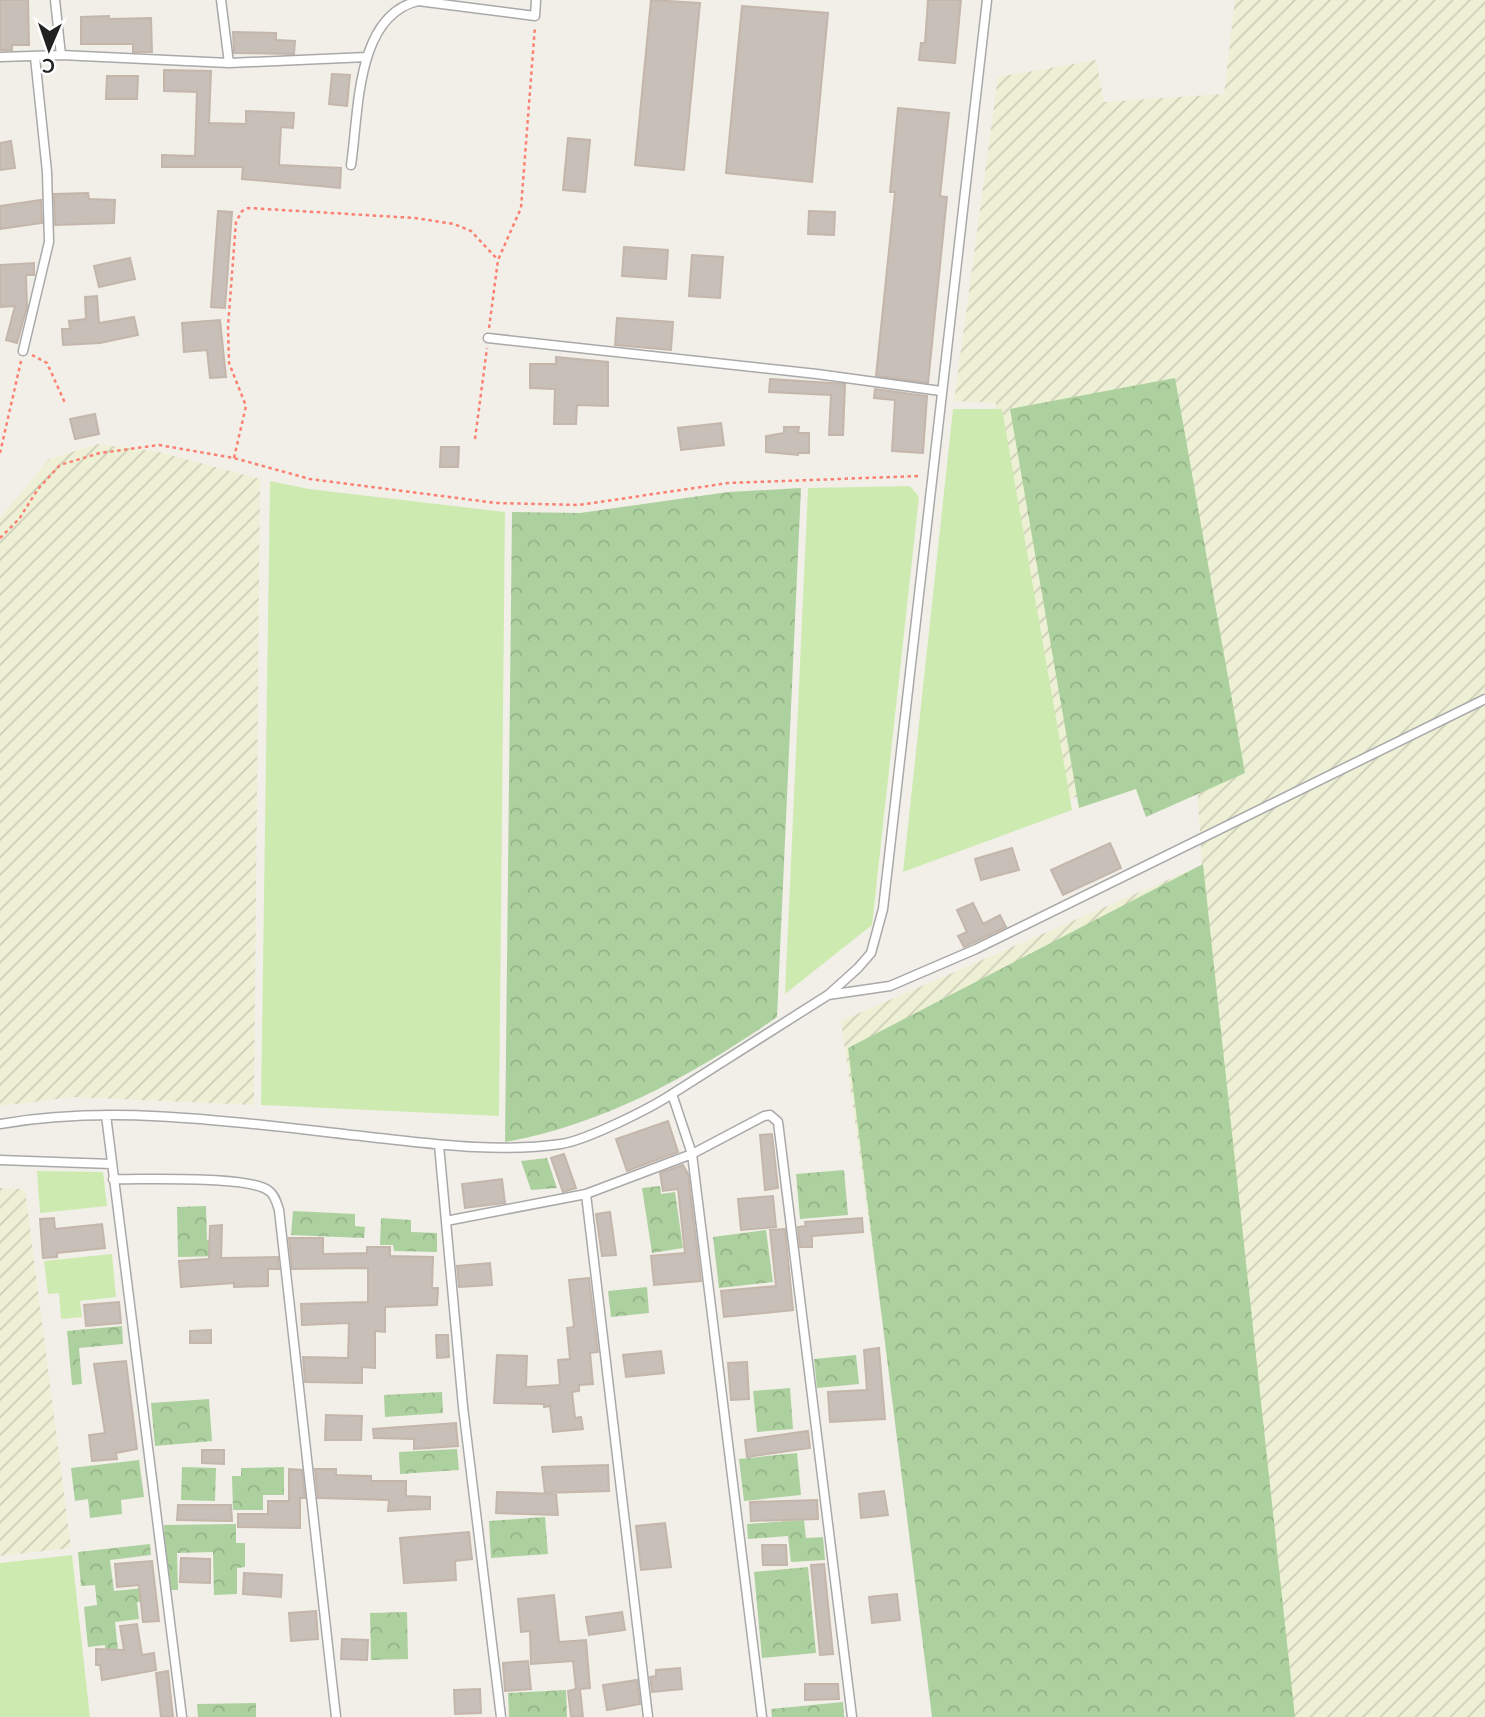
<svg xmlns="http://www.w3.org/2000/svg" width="1485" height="1717" viewBox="0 0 1485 1717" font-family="Lato,sans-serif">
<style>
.farmland{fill:url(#farmland-furrows)}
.grass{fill:#cdebb0}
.forest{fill:url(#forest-crowns)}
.building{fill:#c7bfb8;stroke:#c4b6ab;stroke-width:2}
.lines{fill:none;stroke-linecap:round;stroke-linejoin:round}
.lane-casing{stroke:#a9a9a9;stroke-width:11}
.path{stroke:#fa8072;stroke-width:2.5;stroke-dasharray:3.5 3.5;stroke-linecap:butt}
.lane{stroke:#fff;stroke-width:8}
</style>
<defs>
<pattern id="farmland-furrows" width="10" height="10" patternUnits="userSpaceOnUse" patternTransform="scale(1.75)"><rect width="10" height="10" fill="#eef0d5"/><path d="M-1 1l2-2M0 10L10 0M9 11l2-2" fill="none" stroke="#ccceb7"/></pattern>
<pattern id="forest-crowns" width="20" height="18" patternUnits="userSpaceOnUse" patternTransform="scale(1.75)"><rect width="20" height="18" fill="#add19e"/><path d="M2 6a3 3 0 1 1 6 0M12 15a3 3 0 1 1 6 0" fill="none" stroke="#95b388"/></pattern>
</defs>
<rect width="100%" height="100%" fill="#f2efe9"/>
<path class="farmland" d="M1235,0H1485V1717H938L841,1021L1202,865L1196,766L961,827L996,403L954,401L998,77L1096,60L1104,102L1224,94Z
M98,444L159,452L260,479L254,1105L73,1097L0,1106V518L49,459Z
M0,1188L25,1189L71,1548L0,1556Z"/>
<path class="grass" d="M953,409H1002L1072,810L903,872Z
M270,481L309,489L505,512L499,1116L261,1105Z
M910,486L919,497L872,925L785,994L808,488Z
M37,1171L103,1172L107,1206L40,1213Z
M112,1254L116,1297L80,1301L82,1317L61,1319L59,1293L48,1294L44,1261Z
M72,1555L90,1717H0V1563Z"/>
<path class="forest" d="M1175,378L1245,773L1146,817L1136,789L1079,808L1010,409Z
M801,488L777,1017C695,1074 605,1124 505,1142L512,512L580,513L728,492Z
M1203,864L1295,1717H932L848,1048Z
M547,1158L557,1188L531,1190L521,1161Z
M844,1170L848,1215L800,1219L796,1174Z
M660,1186L661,1194L675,1192L683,1248L652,1253L642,1188Z
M206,1206L207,1240H222V1256L178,1257L177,1207Z
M293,1211L355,1214V1226L365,1227L364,1238L291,1235Z
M381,1218L411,1220V1232L437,1233V1252L394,1251L393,1245H380Z
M766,1230L773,1282L719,1288L713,1237Z
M647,1287L649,1313L611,1317L608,1291Z
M122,1326L123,1344L79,1348L82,1384L72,1385L67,1331Z
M856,1355L859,1384L817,1388L814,1359Z
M790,1388L793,1429L757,1432L753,1391Z
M442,1392L443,1413L385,1417L384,1395Z
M209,1399L212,1441L155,1446L151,1403Z
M457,1449L459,1470L400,1474L399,1452Z
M797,1453L801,1495L744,1501L739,1459Z
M139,1460L144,1497L121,1500L122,1514L90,1518L88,1499L75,1501L71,1468Z
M182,1467L216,1468L215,1501L181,1500Z
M284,1467V1495H263V1510H233L232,1476H241V1468Z
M545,1517L548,1554L491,1558L489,1521Z
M804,1520L806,1538L823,1537L825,1560L791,1562L788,1536L748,1539L747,1524Z
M236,1524V1543H245V1567L237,1568V1594L214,1595L213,1552L177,1553L178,1590H166L164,1525Z
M150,1544L151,1555L110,1560L114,1591L154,1587L155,1600L137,1602L139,1619L115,1622L119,1660L107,1662L105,1645L88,1647L84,1607L97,1605L95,1585L81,1586L78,1552Z
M808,1567L816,1653L762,1658L754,1572Z
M407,1612L408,1659L371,1660L370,1613Z
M566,1690L567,1717H509L508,1693Z
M843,1702L844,1717H772L771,1709Z
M256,1703V1717H198L197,1704Z"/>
<path class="building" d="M0,0H28L29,45H12V50H0Z
M651,0L700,3L684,170L635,165Z
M928,0H961L955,63L919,60L921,43H925Z
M742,6L828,13L812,182L726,173Z
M109,16V19L151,18L152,52H133V44H81V17Z
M233,32L276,33V40L295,41L294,54L234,53Z
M164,70L211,71L209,123L246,124V111L294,113L293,128L281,127L279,165L341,168L340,188L242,179L243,167H162V155L195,156L197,92L164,91Z
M332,74L350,75L347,106L329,104Z
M107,76H138L137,99H106Z
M898,108L949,113L940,196L947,197L928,383L876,376L895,192H890Z
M568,138L590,140L585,192L563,190Z
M11,141L15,168L0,170V143Z
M88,193L89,199L115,200L114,223L55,225L54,194Z
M41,200L42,223L0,229V206Z
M218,211L232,212L225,308L211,307Z
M809,211L835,212L834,235L808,234Z
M624,247L668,250L666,279L622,276Z
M692,255L723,257L720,298L689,296Z
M130,258L135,279L99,287L94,266Z
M34,263V275H26L27,307L17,343L6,340L15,306L0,307V265Z
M97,296L99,323L134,317L138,335L100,343L63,345L62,329H70L69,321L86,319L85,297Z
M617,318L673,322L671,350L615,345Z
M220,320L226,377L210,378L207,350L184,352L182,323Z
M556,357L608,362V406L577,405L576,424H554L555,389L530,388V364H556Z
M770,379L845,384L843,435H829L831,395L769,392Z
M875,389L927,396L923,453L892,451L895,400L874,398Z
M95,414L99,434L75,439L70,419Z
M721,423L724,445L681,450L678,428Z
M784,427H799L798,433H809V453H798V455L766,452V436L784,433Z
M441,447H459L458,467H440Z
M1110,843L1121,868L1063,895L1051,870Z
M1012,848L1019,870L981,880L975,859Z
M973,903L983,924L1000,915L1006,927L964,947L958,936L967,932L957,910Z
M668,1121L678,1152L627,1171L616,1139Z
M772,1134L778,1188L765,1190L760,1135Z
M564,1154L576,1188L563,1192L551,1158Z
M683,1165L688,1174L701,1281L654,1285L651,1256L685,1253L678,1189L663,1191L660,1173Z
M502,1179L505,1203L465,1208L462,1184Z
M773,1196L776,1227L741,1230L738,1199Z
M610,1212L616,1255L602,1256L596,1214Z
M54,1218L55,1229L102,1224L105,1248L57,1253V1257L43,1258L40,1219Z
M862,1218L863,1232L812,1236V1247H800L798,1227L806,1226L805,1222Z
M222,1225L221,1258L278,1257L279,1269H268V1286L234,1287V1283L181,1287L179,1261L209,1259L210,1226Z
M785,1229L793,1310L724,1317L721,1291L776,1286L770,1230Z
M289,1238H323V1254L367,1253V1247H390V1256L433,1257L432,1288H438L437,1305L385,1307V1332L375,1331V1368L362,1367V1383L305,1382L303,1357L348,1358L349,1323L302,1325L301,1304L368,1302V1268L292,1269Z
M490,1263L492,1285L459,1287L457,1266Z
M589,1278L598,1352L590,1353L593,1384L579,1385V1391L572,1392L575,1418L581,1417L583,1429L553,1432L550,1406L544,1407V1404L494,1403L497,1355L527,1356L526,1387L560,1385L558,1360L570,1359L567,1328L574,1327L569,1280Z
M119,1302L121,1323L86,1326L84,1305Z
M211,1330V1343H190V1331Z
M436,1335H448L449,1357L437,1358Z
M879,1348L885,1419L830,1422L828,1392L867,1390L864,1350Z
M661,1351L664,1373L626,1377L623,1355Z
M126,1361L137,1449L116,1453L117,1459L92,1461L89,1435L105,1433L94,1364Z
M747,1362L749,1399L731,1400L728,1363Z
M326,1415L362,1416L361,1440H325Z
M456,1423L458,1446L414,1449V1439L374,1438L373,1429Z
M808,1431L810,1448L747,1457L745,1440Z
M202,1450H224V1464L202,1463Z
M608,1465L609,1491L545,1493L542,1467Z
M289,1469L302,1470L305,1498H300V1528L238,1527V1514H268V1501H289Z
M315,1469H336V1475L371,1476V1481H406V1496L430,1497V1509L388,1511L389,1500L318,1498Z
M884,1491L888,1515L861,1518L859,1494Z
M497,1492L556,1494L558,1515L496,1513Z
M817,1500L818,1519L751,1521L750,1502Z
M178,1505H231L232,1521L177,1520Z
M665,1523L671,1567L641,1570L636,1526Z
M469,1532L472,1559L455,1561L456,1580L404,1583L400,1538Z
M762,1545H786L787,1565H763Z
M181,1558L210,1559V1583L180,1582Z
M152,1561L159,1621L143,1622L139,1585L117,1587L115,1564Z
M824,1564L833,1654L820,1655L811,1565Z
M244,1573L282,1575L281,1597L243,1594Z
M897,1594L900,1620L872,1623L869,1597Z
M554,1595L559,1642L586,1640L590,1688L580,1689L583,1717H571L568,1691L576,1689L573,1661L531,1664L530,1631L521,1632L518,1599Z
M316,1611L318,1639L291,1641L289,1613Z
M622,1612L625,1630L589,1635L586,1617Z
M137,1624L142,1655L154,1653L156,1670L102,1680L100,1665H96V1649L124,1650L120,1626Z
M342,1639L368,1640L367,1660L341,1659Z
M528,1661L531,1689L505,1691L503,1663Z
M680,1668L682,1689L652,1692L650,1677L656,1676V1670Z
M168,1671L173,1717H161L156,1673Z
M637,1680L640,1704L607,1710L603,1685Z
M805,1684H838L839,1699L805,1700Z
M480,1689L481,1713L455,1714L454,1690Z"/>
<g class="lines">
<defs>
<path id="lane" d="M55,0L61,55
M221,0L229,63
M0,57L61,55L229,63L367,57
M351,165C359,113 355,16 418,1L535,16L536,0
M488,338L817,374L941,391
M23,351L49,242L47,172L35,57
M828,995L890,986L976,949L1485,699
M672,1094L692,1154L762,1717
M106,1115L182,1717
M0,1124C122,1103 249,1124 370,1137C434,1144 497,1153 561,1144C587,1140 649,1109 672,1094L828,995L858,968L871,953L883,909L987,0
M439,1145L463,1407L501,1717
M0,1160L111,1164
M113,1179C142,1180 250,1175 269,1191C275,1195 277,1204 279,1210L336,1717
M586,1194L692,1154L764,1116L770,1115L778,1122L852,1717
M446,1221L586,1194L648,1717"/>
</defs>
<use href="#lane" class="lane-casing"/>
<path class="path" d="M489,328L498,260L521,208L535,26
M32,355L47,363L65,403
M475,439L487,348
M0,453L21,361
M234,458L246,406L229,363L228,326L236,222L242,211L248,208L415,218L454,224L471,231L498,260
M0,538L19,519L38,489L60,465L100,453L159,445L234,458L310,479L496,503L579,505L728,483L920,476"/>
<use href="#lane" class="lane"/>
</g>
<g transform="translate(49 49) rotate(182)" stroke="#ffffff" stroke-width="5" paint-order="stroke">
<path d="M0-5L12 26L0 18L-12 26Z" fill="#222222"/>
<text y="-10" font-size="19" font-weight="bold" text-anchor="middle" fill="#222222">С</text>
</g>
</svg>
